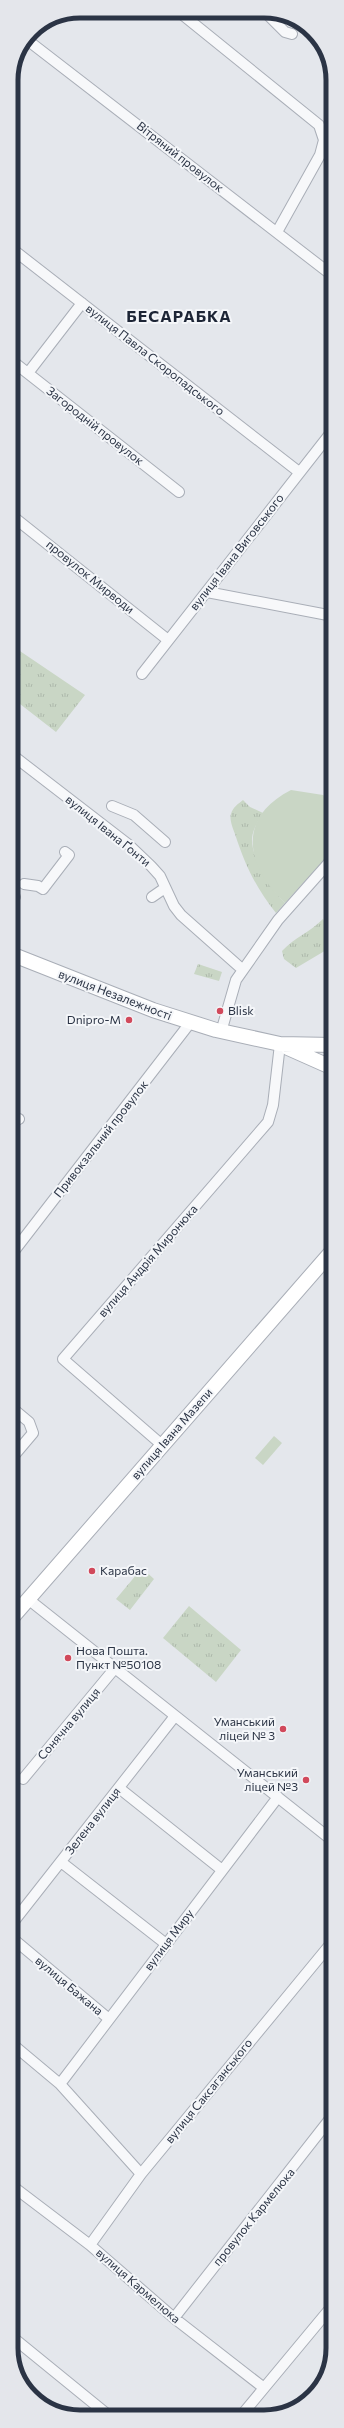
<svg xmlns="http://www.w3.org/2000/svg" width="344" height="2428" viewBox="0 0 344 2428" font-family="Commissioner,sans-serif">
<style>
.grass{fill:url(#grass-tufts)}
.pitch{fill:#c9d6c5}
.lines{fill:none;stroke-linecap:round;stroke-linejoin:round}
.minor-casing{stroke:#a9aeb7;stroke-width:12}
.secondary-casing{stroke:#a9aeb7;stroke-width:16}
.minor{stroke:#f7f8fa;stroke-width:10}
.secondary{stroke:#fff;stroke-width:14}
.poi-dot{fill:#d1495b;stroke:#f4f6f9;stroke-width:1.5}
.labels{text-anchor:middle;stroke-width:4;stroke-linejoin:round;paint-order:stroke}
.street-label{font-size:12px;fill:#2b3445;stroke:#f4f6f9}
.poi-label{font-size:12px;fill:#2b3445;stroke:#f4f6f9;text-anchor:start}
.district-label{font-size:16px;font-weight:bold;letter-spacing:1px;fill:#1d2536;stroke:#f4f6f9}
.rim{fill:none;stroke:#2b3445;stroke-width:5}
</style>
<defs>
<pattern id="grass-tufts" width="24" height="20" patternUnits="userSpaceOnUse"><rect width="24" height="20" fill="#c9d6c5"/><path d="M3 7l-1-3M5 7V3M7 7l1-3M15 17l-1-3M17 17v-4M19 17l1-3" fill="none" stroke="#adb8ab"/></pattern>
</defs>
<rect width="100%" height="100%" fill="#e4e7ec"/>
<path class="grass" d="M11,645L85,695L56,732L11,697Z
M243,800L250,807L263,813C258,821 253,829 252,838C251,859 271,889 285,903L276,913C256,888 245,865 235,834C233,829 229,819 231,814C233,807 238,804 243,800Z
M323,919L333,937V946L296,968L284,959L282,951C294,938 310,932 323,919Z
M198,964L222,972L219,981L194,974Z
M142,1568L154,1579L130,1610L116,1599Z
M189,1606L241,1650L216,1682L163,1638Z"/>
<path class="pitch" d="M291,790L323,795L333,803V850L285,903C246,866 236,818 291,790Z
M274,1436L282,1443L263,1465L255,1458Z"/>
<g class="lines">
<defs>
<path id="minor" d="M266,13L285,32L292,34
M183,15L319,125L324,140L320,155L277,232
M26,39L333,276
M11,248L299,472
M11,360L179,492
M28,373L82,303
M11,515L168,640
M207,592L333,616
M142,674L333,430
M11,754L129,845L151,866L160,876L174,906L181,915L243,970
M112,806L134,815L165,842
M24,884L38,886L43,889L69,855L65,852
M11,894L15,897
M152,897L165,888
M221,1032L236,980L278,920L333,858
M11,1122L19,1119
M11,1255L190,1023
M11,1407L29,1422L33,1433L11,1459
M162,1445L63,1359L268,1122L273,1105L280,1044
M28,1599L333,1841
M23,1779L115,1668
M119,1788L222,1870
M61,1862L166,1944
M11,1925L175,1716
M11,1937L109,2019
M11,2043L60,2084L141,2174
M60,2084L278,1797
M11,2185L90,2245L174,2318L264,2388
M90,2245L141,2174L333,1941
M174,2318L333,2115
M11,2336L108,2415
M240,2417L333,2305"/>
<path id="secondary" d="M11,954L153,1010L216,1030L280,1044L333,1045
M288,1048L333,1068
M11,1619L333,1250"/>
</defs>
<use href="#minor" class="minor-casing"/>
<use href="#secondary" class="secondary-casing"/>
<use href="#minor" class="minor"/>
<use href="#secondary" class="secondary"/>
</g>
<g class="poi-dot">
<circle cx="220" cy="1011" r="4"/>
<circle cx="129" cy="1020" r="4"/>
<circle cx="92" cy="1571" r="4"/>
<circle cx="68" cy="1658" r="4"/>
<circle cx="283" cy="1729" r="4"/>
<circle cx="306" cy="1780" r="4"/>
</g>
<g class="labels">
<g class="street-label">
<text transform="translate(180 157) rotate(38)" y="4">Вітряний провулок</text>
<text transform="translate(155 360) rotate(38)" y="4">вулиця Павла Скоропадського</text>
<text transform="translate(95 426) rotate(38)" y="4">Загородній провулок</text>
<text transform="translate(237 552) rotate(-52)" y="4">вулиця Івана Виговського</text>
<text transform="translate(90 577) rotate(39)" y="4">провулок Мирводи</text>
<text transform="translate(108 831) rotate(39)" y="4">вулиця Івана Ґонти</text>
<text transform="translate(115 995) rotate(21)" y="4">вулиця Незалежності</text>
<text transform="translate(101 1139) rotate(-52)" y="4">Привокзальний провулок</text>
<text transform="translate(148 1261) rotate(-49)" y="4">вулиця Андрія Миронюка</text>
<text transform="translate(172 1434) rotate(-49)" y="4">вулиця Івана Мазепи</text>
<text transform="translate(69 1724) rotate(-50)" y="4">Сонячна вулиця</text>
<text transform="translate(93 1821) rotate(-52)" y="4">Зелена вулиця</text>
<text transform="translate(169 1940) rotate(-53)" y="4">вулиця Миру</text>
<text transform="translate(69 1986) rotate(40)" y="4">вулиця Бажана</text>
<text transform="translate(209 2091) rotate(-51)" y="4">вулиця Саксаганського</text>
<text transform="translate(254 2217) rotate(-51)" y="4">провулок Кармелюка</text>
<text transform="translate(138 2286) rotate(41)" y="4">вулиця Кармелюка</text>
</g>
<g class="poi-label">
<text x="228" y="1015">Blisk</text>
<text x="121" y="1024" text-anchor="end">Dnipro-M</text>
<text x="100" y="1575">Карабас</text>
<text x="76" y="1655">Нова Пошта.<tspan x="76" dy="14">Пункт №50108</tspan></text>
<text x="275" y="1726" text-anchor="end">Уманський<tspan x="275" dy="14">ліцей № 3</tspan></text>
<text x="298" y="1777" text-anchor="end">Уманський<tspan x="298" dy="14">ліцей №3</tspan></text>
</g>
<g class="district-label">
<text x="179" y="322">БЕСАРАБКА</text>
</g>
</g>
<path d="M0 0H344V2428H0ZM80 18H264A62 62 0 0 1 326 80V2348A62 62 0 0 1 264 2410H80A62 62 0 0 1 18 2348V80A62 62 0 0 1 80 18Z" fill="#e4e6eb" fill-rule="evenodd"/>
<path class="rim" d="M80 18H264A62 62 0 0 1 326 80V2348A62 62 0 0 1 264 2410H80A62 62 0 0 1 18 2348V80A62 62 0 0 1 80 18Z"/>
</svg>
